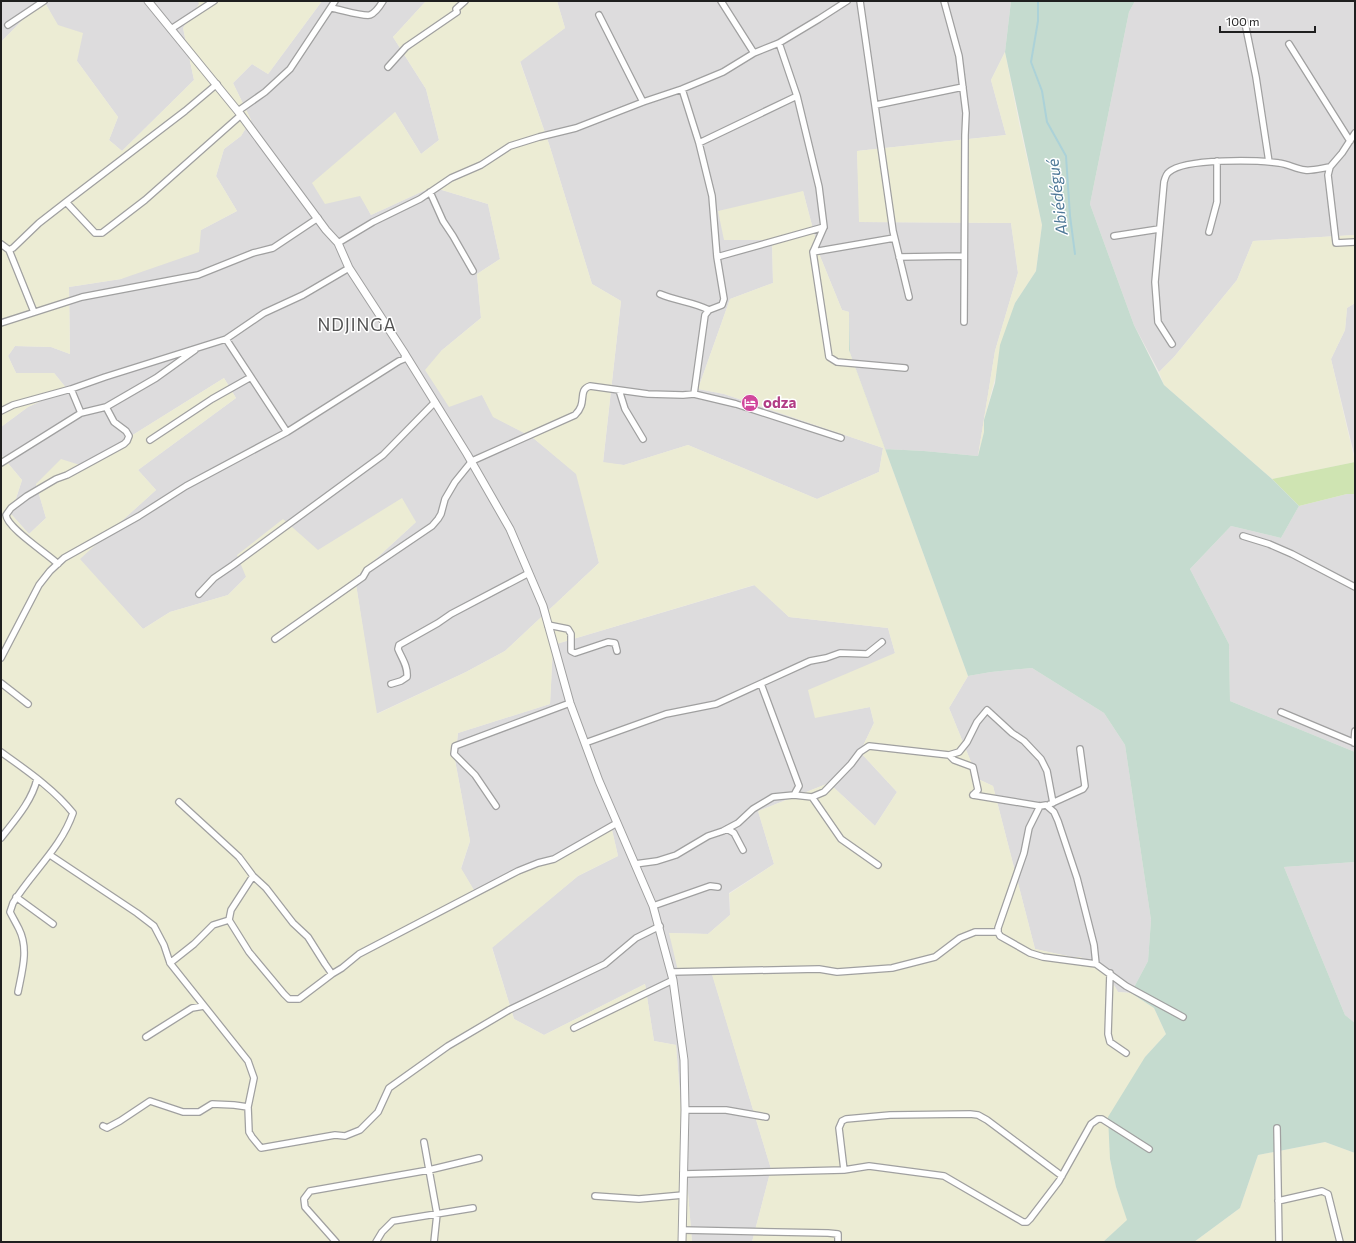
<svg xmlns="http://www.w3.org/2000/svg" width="1356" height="1243" viewBox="0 0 1356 1243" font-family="Commissioner,sans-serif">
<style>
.residential{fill:#dddcdd}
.farmland{fill:#ececd4}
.grass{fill:#cfe4b2}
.wetland{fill:#c5dbcf}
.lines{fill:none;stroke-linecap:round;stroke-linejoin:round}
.stream{stroke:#acd2d8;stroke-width:2}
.minor-casing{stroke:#a0a0a0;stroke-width:8}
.tertiary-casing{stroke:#a0a0a0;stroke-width:9}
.minor{stroke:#fff;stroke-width:5.5}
.tertiary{stroke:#fff;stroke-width:7}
.labels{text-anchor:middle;stroke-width:3;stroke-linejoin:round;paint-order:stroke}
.hotel-label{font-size:15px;font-weight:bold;fill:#b23c85;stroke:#fff;text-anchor:start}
.water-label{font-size:16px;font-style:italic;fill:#4e7897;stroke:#fff}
.quarter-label{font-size:17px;letter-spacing:1px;fill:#525252;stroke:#fff}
</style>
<rect width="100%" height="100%" fill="#efece7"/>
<path class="residential" d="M1,1H41L1,42Z
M44,1H198L200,4L183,28L194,80L122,151L109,140L118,117L77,61Z
M322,1H426L393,37L426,89L439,140L421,154L395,112L361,196L371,215L432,187L488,204L500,259L477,274L481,318L441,351L482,395L494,417L532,437L577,474L599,563L505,651L466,672L376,714L355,578L416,522L318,551L246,577L228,595L170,612L143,629L79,559L156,490L138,470L236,398L224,378L83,466L36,484L46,518L29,534L11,514L22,480L1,455V427L28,407L67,389L54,373H16L8,356L15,346L51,347L70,354L69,287L121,279L201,230L237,211L216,176L224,149L241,136L251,120L233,83L252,64L268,74Z
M557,1H1011L1005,52L991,80L1006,135L857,151L860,222L1011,223L1018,273L995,351L978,456L924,451L885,449L850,353L849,312L842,310L820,256L803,191L772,240L773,283L730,299L698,389L724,394L883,448L879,472L817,499L688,445L624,465L603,463L621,301L592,284L549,144L520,61L565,28Z
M1135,1H1355V235L1253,241L1237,280L1174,357L1159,372L1134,325L1090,204L1129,12Z
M1355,303V458L1331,359L1345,330L1347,308Z
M1347,494H1355V752L1230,701L1229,644L1190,569L1231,526L1281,538L1299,506Z
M755,585L789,617L888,628L895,653L815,717L870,707L874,723L860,752L897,792L875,826L829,783L758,811L774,864L729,893L730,915L708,934L669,933L710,967L771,1169L752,1242H692L676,1045L654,1041L645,984L544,1035L514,1019L492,947L578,876L618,856L612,830L475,892L461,869L470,841L455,760L458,733L550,704L553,645Z
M1032,668L1104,713L1125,745L1151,920L1148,961L1131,993L1118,992L1105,970L1080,957H1072L1035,949L993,786L978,779L949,708L968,676L991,672Z
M1355,862V1023L1345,1015L1284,867Z"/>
<path class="farmland" d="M41,1H44L58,25L83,33L77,61L118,117L109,140L122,151L194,80L183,28L199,4L198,1H322L268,74L252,64L233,83L251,120L241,136L224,149L216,176L237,211L201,230L199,252L121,279L69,287L70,354L51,347L15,346L8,356L16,373H54L67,389L28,407L1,427V42Z
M426,1H557L565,28L520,62L549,144L592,284L621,301L603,462L624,465L688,445L817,499L879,472L883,448L724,394L698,389L730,299L773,283L772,240H724L718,211L803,191L820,256L842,310L849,312V350L968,676L949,708L978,779L993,786L1035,949L1072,957H1080L1105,970L1118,992L1131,993L1154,1008L1166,1034L1145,1057L1110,1159L1116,1187L1128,1220L1103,1242H752L771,1169L710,968L678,971L669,933L708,934L730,915V903L729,894L774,864L758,811L829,783L875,826L897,792L860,752L874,723L870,707L815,718L808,690L895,653L888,628L789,617L754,585L553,645L550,704L458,733L455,760L470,841L461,868L475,892L612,830L618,856L578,876L492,948L514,1019L544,1035L645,984L654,1041L676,1045L692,1242H1V455L22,480L11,514L29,534L46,518L36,484L61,459L83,466L224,378L236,398L138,470L156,490L80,559L143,629L170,612L228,595L246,577L237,555L283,519L318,550L402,498L416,522L355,578L377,714L466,672L505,651L599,563L576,474L532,437L493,417L482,395L449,407L425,370L441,351L481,318L477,274L500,259L488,204L432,187L371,215L360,196L325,204L312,183L395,112L421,154L439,140L426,89L393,37Z
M1005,52L1019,123L1042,225L1036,271L1015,303L984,420V432L978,456L995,351L1018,273L1011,223L859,222L857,151L1006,135L991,80Z
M1355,235V303L1347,308L1345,330L1331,359L1355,462L1272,479L1164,385L1159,372L1174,357L1237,280L1253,241Z
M1325,1142L1355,1153V1242H1194L1240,1208L1258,1155Z"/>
<path class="grass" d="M1355,462V494H1347L1299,506L1272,479Z"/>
<path class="wetland" d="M1011,1H1135L1129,12L1090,204L1134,325L1164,385L1272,479L1299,506L1281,538L1231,526L1190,569L1229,644L1230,701L1355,752V862L1284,867L1345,1015L1355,1023V1153L1325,1142L1258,1155L1240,1208L1194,1242H1103L1127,1220L1116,1187L1110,1159L1108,1117L1145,1057L1166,1034L1154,1008L1131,993L1148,961L1151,920L1125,745L1104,713L1032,668L991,672L968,676L849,350V312L850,353L885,449L924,451L978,456L984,432V420L995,383L1000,345L1015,303L1036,271L1042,225L1005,52Z"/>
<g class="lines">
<path class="stream" d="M1038,1V21L1031,62L1042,91L1047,122L1066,156L1070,216L1075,254"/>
<defs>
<path id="minor" d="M721,1L754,53
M860,1L893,231L909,297
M944,1L959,56L966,113L965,135L964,322
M331,8C339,9 364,17 370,15C375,13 380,6 383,1
M599,15L643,102
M1245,23L1256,77L1269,162
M8,25L44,1
M171,29L214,1
M779,43L797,96L819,187L824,227L813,252L829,357L837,362L905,368
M1289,44L1350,141
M388,67L406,47L457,12L456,9L465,1
M682,89L699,143L712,196L717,257L724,299L722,305L709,310L705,315L694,394
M876,105L963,87
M238,111L265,92L290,69L335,1
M1355,133L1342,153L1330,167L1328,175L1336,243L1355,242
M699,143L797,96
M430,192L443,221L453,236L473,271
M66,202L95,233H102L145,200L241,115
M1209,232L1217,202V161
M1114,236L1159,229
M338,243L373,222L420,199L451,178L481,165L510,146L539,137L576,128L643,102L682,89L723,72L754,53L779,43L819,19L847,1
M1,244L9,250L13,248L39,223L66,202L185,111L217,84
M9,250L34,312
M813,252L894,238
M717,257L824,227
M899,257L964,256
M660,294C676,301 694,302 709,310
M1,323L82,297L198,275L253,253L273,248L318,218
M226,339L287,432
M1172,344L1158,322L1155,282L1164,182C1165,178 1166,174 1169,172C1185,158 1257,160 1279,163C1288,164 1296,169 1305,170C1313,171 1322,168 1330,167
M71,389L81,413
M619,390L625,409L643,439
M1,411L13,405L71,389L105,377L226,339L264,313L303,295L349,268
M150,440L212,399L251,377
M1,463L81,413L106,407L156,378L195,350
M1243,536L1269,544L1292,554L1355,587
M58,564C48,554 7,528 6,515L11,508L27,496L56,479L67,475L124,444L127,441L129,436L126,431L114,422L106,407
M199,594L214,578L233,565L383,455L435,402
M548,625L568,629L571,634V651L575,653L608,642L615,643L617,651
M275,639L363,577L367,570L432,526L438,519L441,514L445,499L455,482L472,461L575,415C578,412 580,409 581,406C584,398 580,389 590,386L648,394L683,395L694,394L736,404L841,438
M1,658L39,585L50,571L64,558L139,516L186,486L287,432L399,361L404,359L405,355
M1,683L28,704
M391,684L401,681L407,677C408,666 402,659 398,649L399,645L438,623L451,614L529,573
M761,684L799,786L794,795
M1281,712L1355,743
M585,743L666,714L716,704L810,661L826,658L840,653L867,654L882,642
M1354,743L1355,731
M1,752C26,770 54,789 73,813C61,848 32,872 13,903L10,912C13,918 16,923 19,929C29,949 22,971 18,992
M949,755L959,752L967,742L977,722L987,710L1012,733L1024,741L1041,759L1047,771L1053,803
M973,795L1040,806L1046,805L1054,812L1058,821L1077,878L1094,945L1096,964
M812,797L841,839L878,865
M179,802L239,857L253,876L266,888L293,923L308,937L325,964L332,974
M1050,804L1083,789L1085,786L1080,749
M496,806L475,775L454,754L455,746L570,703
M1040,806L1029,828L1024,853L998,928V932L1000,936L1030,953L1043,957L1096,964L1126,986L1183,1017
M727,829L734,833L743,850
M1,838C15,820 32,801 37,779
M50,855L137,913L154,926L164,945L170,963L248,1061L254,1078L248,1107L249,1132L252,1137L261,1148L335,1135L345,1136L360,1130L378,1112L389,1088L448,1046L509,1010L605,964L636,938L660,926
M635,864L657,861L676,855L708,836L723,831L738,823L753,809L773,797L794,795L812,797L824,792L851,764L860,752L869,746L949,755L954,760L973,767L978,790L973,795
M16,897L53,924
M653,906L710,886L718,887
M229,920L249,952L284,994L289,999H299L332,974L342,968L359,954L518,871L538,863L554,859L617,823
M170,963L194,944L213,925L229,920L231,910L253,876
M671,972L819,969L837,972L892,968L935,957L960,938L975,932H998
M1110,973L1108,1034L1110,1042L1126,1053
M574,1028L673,980
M146,1037L192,1008L204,1006
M685,1110H726L766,1117
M103,1126L107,1128L120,1121L150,1101L183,1112H199L212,1104L234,1105L248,1107
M1277,1128L1279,1242
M424,1142L437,1214L434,1242
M844,1170L839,1128L842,1121L846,1119L890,1115L970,1114L978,1115L987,1120L1062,1176
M683,1174L844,1170L869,1166L944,1176L1023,1222H1027L1030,1219L1059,1181L1091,1124L1098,1119H1102L1149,1149
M595,1196L639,1199L683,1195
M1278,1201L1322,1191L1328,1194L1340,1242
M682,1230L828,1233L838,1234V1242
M336,1242L305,1207L304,1199L310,1191L429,1170L479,1158
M376,1242L382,1232L393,1221L473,1208"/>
<path id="tertiary" d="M148,1L241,115L326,230L338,243L349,268L405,354L467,454L510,529L543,606L570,703L599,781L653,906L673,980L684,1060L685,1110L682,1242"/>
</defs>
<use href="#minor" class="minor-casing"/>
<use href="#tertiary" class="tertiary-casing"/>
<use href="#minor" class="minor"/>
<use href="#tertiary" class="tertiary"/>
</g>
<defs>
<symbol id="hotel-disc" viewBox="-11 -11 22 22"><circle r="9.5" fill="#d1479c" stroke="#fff"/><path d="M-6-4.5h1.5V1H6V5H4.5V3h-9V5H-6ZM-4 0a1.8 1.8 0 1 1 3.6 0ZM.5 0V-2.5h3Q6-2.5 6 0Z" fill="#fff"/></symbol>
</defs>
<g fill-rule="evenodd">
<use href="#hotel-disc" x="740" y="393" width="20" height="20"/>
</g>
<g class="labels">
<g class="hotel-label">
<text x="763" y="408">odza</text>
</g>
<g class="water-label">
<text transform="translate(1057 197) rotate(-97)" y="6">Abiédégué</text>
</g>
<g class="quarter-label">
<text x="357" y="331">NDJINGA</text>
</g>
</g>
<rect width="1356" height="1243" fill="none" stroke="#1f1f1f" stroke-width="4"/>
<path d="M1220 26v6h95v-6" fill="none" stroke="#1f1f1f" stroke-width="2"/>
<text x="1226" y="26" font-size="12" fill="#1f1f1f" stroke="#ffffff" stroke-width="3" paint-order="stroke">100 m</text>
</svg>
